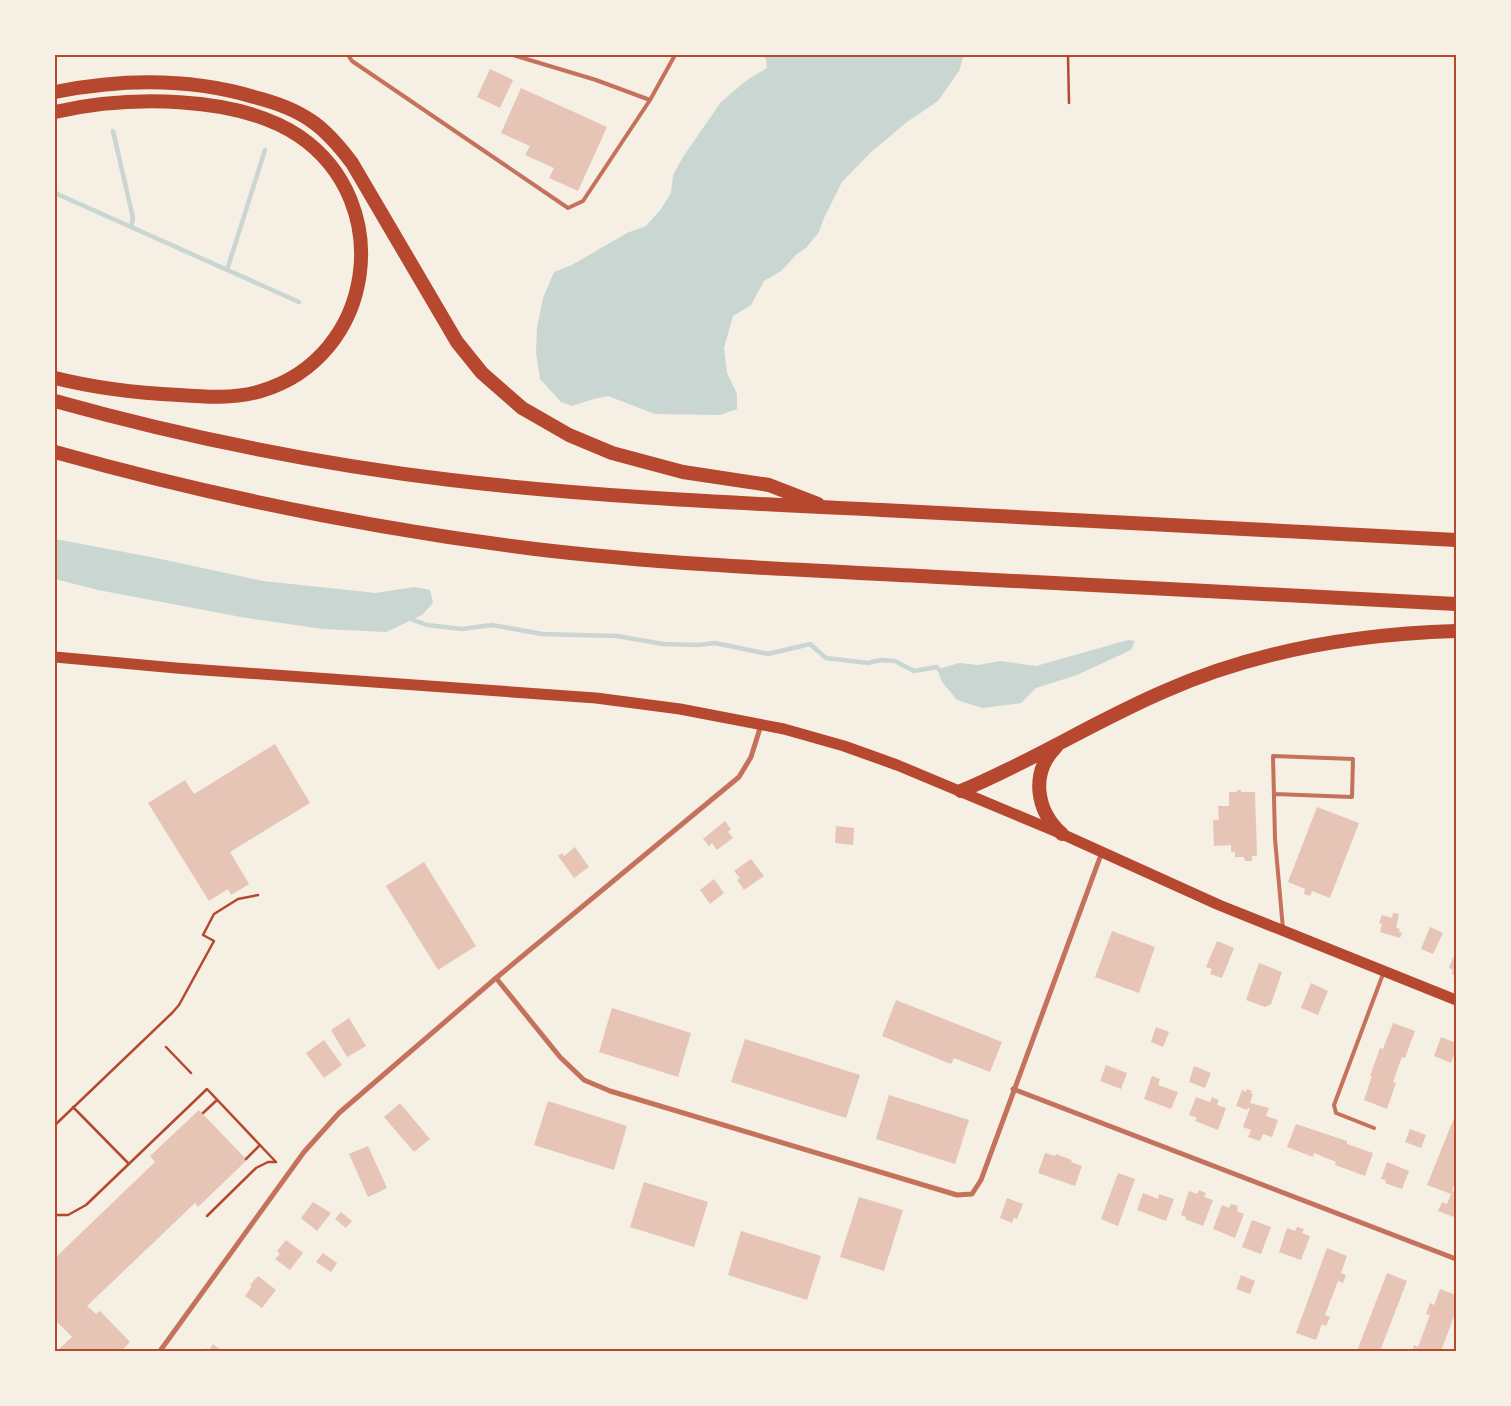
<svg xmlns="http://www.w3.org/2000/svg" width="1511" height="1406" viewBox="0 0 1511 1406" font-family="Arial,sans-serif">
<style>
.water{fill:#c9d6d2}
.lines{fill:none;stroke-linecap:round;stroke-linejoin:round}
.stream{stroke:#c9d6d2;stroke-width:4.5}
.building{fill:#e6c5b7}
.path{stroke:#b5482f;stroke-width:2.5}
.service{stroke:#c5725c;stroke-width:4}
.minor{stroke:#c5725c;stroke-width:5}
.primary{stroke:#b5482f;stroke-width:11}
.motorway{stroke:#b5482f;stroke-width:14}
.neatline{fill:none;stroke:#b5482f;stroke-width:2}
</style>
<rect width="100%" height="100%" fill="#f6efe4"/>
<path class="water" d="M762,55H964L959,71L938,101L907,122L870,153L842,182L824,218L819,232L806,248L797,254L781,271L764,281L751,305L733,316L724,348L727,373L737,394V409L720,415L655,414L608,396L594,399L572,406L561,402L540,379L536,353L537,328L543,298L554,272L572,265L627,233L646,226L661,209L671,193L673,175L683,157L721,102L747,80L767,68L766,59Z
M55,539L156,558L263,581L376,593L414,587L430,590L433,603L422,615L386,632L323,629L241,617L98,590L55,579Z
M1128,640L1135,641L1131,650L1077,675L1036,688L1021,703L982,708L957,700L942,682L939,674L942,668L959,663L978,665L1001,661L1036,666Z"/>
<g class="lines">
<path class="stream" d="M113,131L133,218L131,227
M55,193L299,302
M227,270L265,150
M408,618L427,625L462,629L492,625L542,634L617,636L663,644L698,645L715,643L768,654L810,644L826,658L868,663L881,660L895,661L914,671L937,667L943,675"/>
</g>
<path class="building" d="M490,69L513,80L500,108L477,97Z
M521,88L607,127L578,191L549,178L554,168L525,155L530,146L501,133Z
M275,744L310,803L230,852L249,884L231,895L228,889L209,901L148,803L185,780L194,794Z
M1237,790H1241V792H1255L1257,856H1252V861H1245L1244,857H1235V852H1231V845L1214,846L1213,820H1219L1218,806H1229V792H1237Z
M1317,807L1359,823L1330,898L1312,891L1310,896L1304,894L1305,889L1288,882Z
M725,821L731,829L728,832L733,838L717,850L712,843L709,846L703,839Z
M836,826L854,828L853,845L835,843Z
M575,847L589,867L574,878L558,856L562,853L564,856Z
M751,859L764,876L744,890L737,880L740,878L734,871Z
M424,862L476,946L438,970L386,886Z
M714,879L724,893L710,904L700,890Z
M1393,913L1399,914L1396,928L1400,929L1399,932L1402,933L1400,938L1380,932L1382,924L1379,923L1382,915L1392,918Z
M1430,927L1443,933L1433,954L1421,949Z
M1112,931L1155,947L1139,993L1095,977Z
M1217,941L1234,948L1222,978L1210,974L1212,969L1206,967Z
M1456,950V976L1452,974L1453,970L1449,968Z
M1259,963L1282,972L1271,1004L1265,1007L1246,1000Z
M1311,983L1328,991L1318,1015L1301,1008Z
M896,1000L1002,1042L990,1072L954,1058L951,1064L882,1036Z
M612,1008L691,1033L678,1077L599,1052Z
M349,1018L366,1046L347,1057L331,1030Z
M1393,1023L1415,1031L1405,1058L1402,1057L1393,1082L1396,1083L1387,1109L1364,1100L1372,1076H1370L1380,1048L1383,1049Z
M1156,1027L1169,1032L1163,1047L1151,1042Z
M1441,1037L1456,1043V1049L1451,1063L1434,1056Z
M745,1039L860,1075L846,1118L731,1082Z
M324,1040L342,1065L324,1078L306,1053Z
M1106,1065L1127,1073L1121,1089L1100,1081Z
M1194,1066L1211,1073L1205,1088L1189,1082Z
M1152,1076L1160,1079L1158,1085L1178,1092L1171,1109L1144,1099Z
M1247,1089L1252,1091L1251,1094H1253L1250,1103L1269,1108L1266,1116L1278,1120L1272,1137L1263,1134L1260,1141L1248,1137L1251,1130L1243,1127L1250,1108H1248L1247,1110L1236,1106L1242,1090L1246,1092Z
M889,1095L969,1120L955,1164L876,1139Z
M1196,1097L1210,1102L1212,1097L1219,1100L1217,1105L1226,1108L1218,1130L1195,1121L1197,1118L1189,1115Z
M548,1101L627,1126L614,1170L534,1145Z
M400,1103L430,1139L414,1152L384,1117Z
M199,1110L247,1160L198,1207L195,1203L87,1306L96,1314L100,1311L130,1342L121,1351H57L72,1337L55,1320V1258L155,1162L150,1156Z
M1456,1113V1178L1452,1191L1456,1192V1217H1454L1438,1211L1442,1202L1447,1204L1451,1194L1427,1185Z
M1296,1124L1347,1141V1144L1373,1153L1365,1176L1335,1165L1336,1162L1314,1153L1313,1157L1287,1147Z
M1410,1129L1426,1135L1421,1148L1405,1142Z
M368,1146L387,1188L368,1197L349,1154Z
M1045,1153L1055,1156L1056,1154L1072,1160L1071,1162L1082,1166L1075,1186L1038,1173Z
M1387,1162L1409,1171L1402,1189L1385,1183L1386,1180L1381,1179Z
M1118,1173L1135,1179L1118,1226L1101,1219Z
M644,1182L708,1202L694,1247L630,1227Z
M1199,1190L1206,1193L1204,1197L1213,1200L1203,1226L1185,1219L1186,1217L1181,1215L1189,1191L1197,1194Z
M1143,1193L1158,1199L1159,1194L1174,1199L1166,1221L1137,1210Z
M859,1197L903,1210L884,1271L840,1257Z
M1007,1198L1023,1204L1017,1219L1014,1218L1012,1223L1000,1218Z
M313,1202L331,1213L317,1231L301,1218Z
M1231,1204L1238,1206L1237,1211L1244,1214L1235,1238L1213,1229L1222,1205L1229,1208Z
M341,1212L352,1221L346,1228L335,1219Z
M1252,1220L1271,1227L1261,1254L1242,1247Z
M1297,1227L1304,1229L1302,1233L1310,1236L1301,1260L1279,1252L1287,1228L1295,1231Z
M741,1231L821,1256L807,1300L728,1275Z
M286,1240L303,1253L290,1270L275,1259L280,1254L277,1251Z
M1327,1248L1347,1256L1341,1273L1346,1275L1343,1283L1338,1281L1325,1315L1330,1317L1326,1326L1322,1324L1316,1340L1296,1333Z
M323,1253L337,1263L331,1272L316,1262Z
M1387,1273L1407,1281L1380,1351H1357Z
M1241,1275L1255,1281L1250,1294L1236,1289Z
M258,1276L276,1290L262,1308L245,1296L252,1286L250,1285Z
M1440,1289L1456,1295V1311L1441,1351H1412L1414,1345L1418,1347L1430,1315L1426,1314L1430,1303L1434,1305Z
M213,1344L222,1351H204L206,1348L209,1350Z"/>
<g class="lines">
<path class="path" d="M1068,55L1069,103
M166,1047L191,1073
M55,1093V1095
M73,1107L129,1164
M203,1113L217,1100
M55,1125L172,1013L179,1005L214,941L203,935L214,914L238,899L258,895
M246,1159L260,1145
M55,1215H68L86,1205L207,1089L276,1162
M207,1216L256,1168L268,1162H276"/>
<path class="service" d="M348,55L352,61L568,208L583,201L650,100L675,55
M513,55L596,80L650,100
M1275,794L1352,797L1353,759L1273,756L1275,839L1283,929
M1374,1128L1336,1113L1334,1105L1383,974"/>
<path class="minor" d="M496,978L560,1057L584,1080L610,1091L957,1195L972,1194L981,1180L1102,852
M1013,1089L1456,1259
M160,1351L304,1152L339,1113L496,978L739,777L751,757L761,725"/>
<path class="primary" d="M55,657L176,668L596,698L680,709L784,729L844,746L897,765L1062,834L1219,905L1456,1000"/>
<path class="motorway" d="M55,92C121,79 190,78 254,97C274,102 294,109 310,120C327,131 340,147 352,163L457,342L482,373L522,408L569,435L612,453L683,472L769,485L818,504
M55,112C126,96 236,94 299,136C397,203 375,357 261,391C234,399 206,397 179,395C137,393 95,388 55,378
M55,401C184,437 318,464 451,480C594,497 739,503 882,510C1074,520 1265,530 1456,540
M55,452C212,496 373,529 535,549C669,565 804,570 938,577C1111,586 1283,595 1456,604
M1056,747C1030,773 1036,811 1062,834
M961,791C1031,762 1095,721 1165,691C1257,650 1355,634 1456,631"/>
</g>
<rect width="1511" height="1406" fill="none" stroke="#f6efe4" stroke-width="112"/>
<rect x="56" y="56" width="1399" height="1294" class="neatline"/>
</svg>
